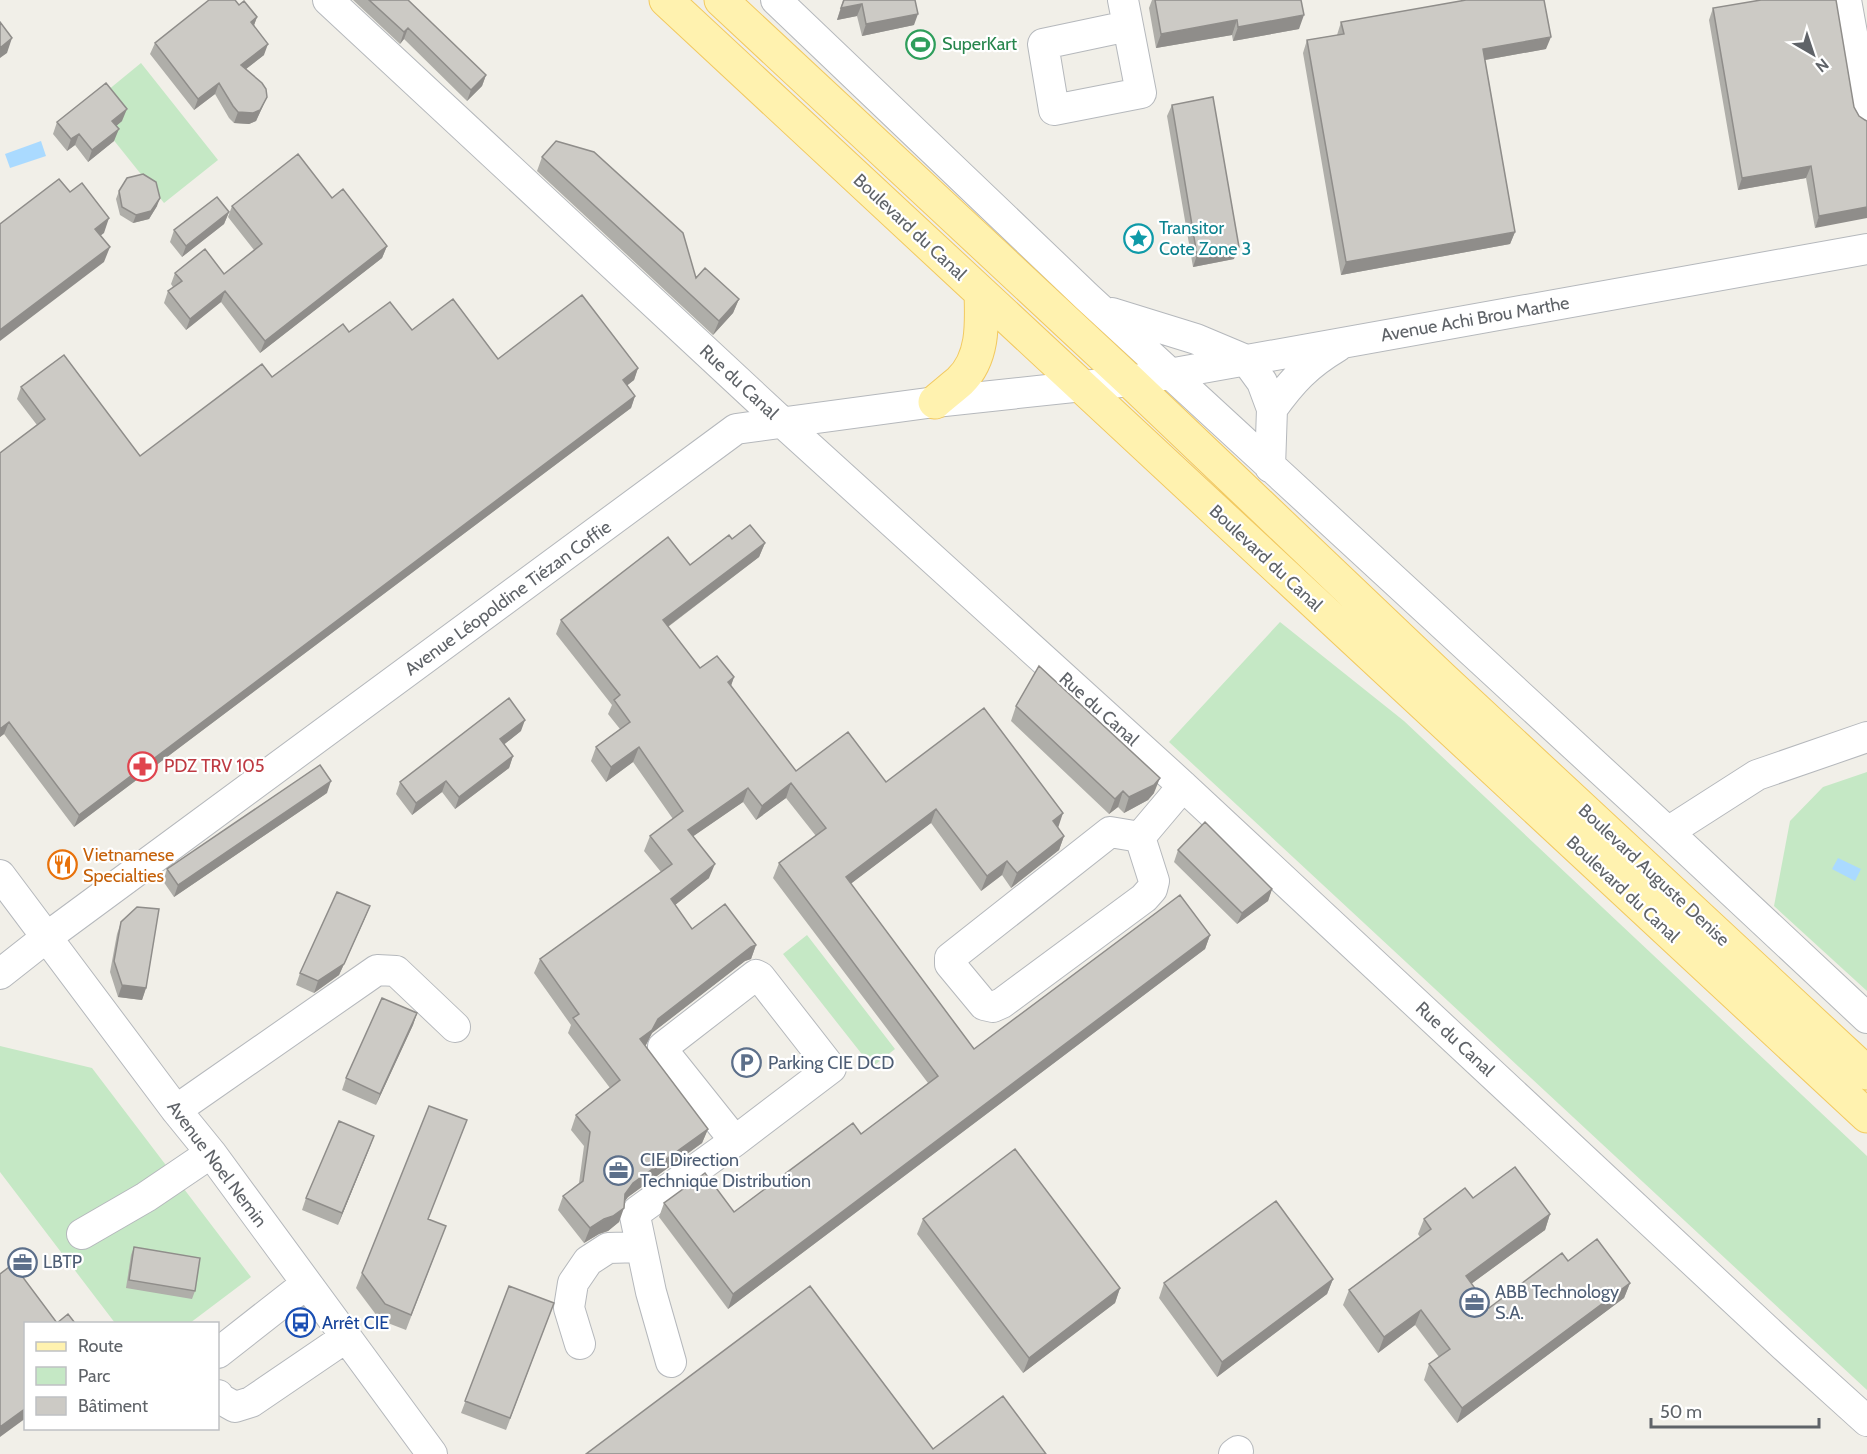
<svg xmlns="http://www.w3.org/2000/svg" width="1867" height="1454" viewBox="0 0 1867 1454" font-family="Cabin,sans-serif">
<style>
.green{fill:#c5e8c5}
.water{fill:#aadaff}
.lines{fill:none;stroke-linecap:round;stroke-linejoin:round}
.minor-casing{stroke:#b5b8bc;stroke-width:32}
.major-casing{stroke:#f2c960;stroke-width:35}
.minor{stroke:#fff;stroke-width:30}
.major{stroke:#fff2af;stroke-width:33}
.wall{fill:#afaea9}
.shaded-wall{fill:#8f8d8a}
.building{fill:#cccac5;stroke:#8f8d8a;stroke-width:1.5}
.labels{text-anchor:middle;stroke-width:4.5;stroke-linejoin:round;paint-order:stroke}
.leisure-label{font-size:18px;fill:#27864d;stroke:#fff;text-anchor:start}
.street-label{font-size:18px;fill:#5f6368;stroke:#fff}
.culture-label{font-size:18px;fill:#0d838f;stroke:#fff;text-anchor:start}
.health-label{font-size:18px;fill:#be3a42;stroke:#fff;text-anchor:start}
.food-label{font-size:18px;fill:#c56008;stroke:#fff;text-anchor:start}
.service-label{font-size:18px;fill:#4e5e75;stroke:#fff;text-anchor:start}
.transit-label{font-size:18px;fill:#164399;stroke:#fff;text-anchor:start}
</style>
<rect width="100%" height="100%" fill="#f1efe8"/>
<path class="green" d="M141,63L218,160L164,203L108,133L102,95Z
M1280,622L1404,721L1867,1156V1390L1169,742Z
M1867,772V991L1774,906L1790,821L1823,787Z
M807,935L895,1049L872,1067L783,954Z
M0,1046L92,1068L251,1277L190,1323H115L0,1172Z"/>
<path class="water" d="M41,141L46,156L10,168L5,154Z
M1838,858L1861,869L1855,881L1832,869Z"/>
<g class="lines">
<defs>
<path id="minor" d="M328,0L783,423L1183,786L1784,1346L1867,1421
M776,0L1087,297L1668,832L1867,1018
M1123,0L1141,93L1054,110L1043,44L1128,26
M1846,0L1867,116
M1112,313L1196,339L1246,360L1262,382L1272,409L1270,467
M1272,409C1292,381 1307,365 1337,347
M1110,832L1140,837L1154,881L1152,889L1144,898L1002,1003L993,1007L984,1005L950,964V958Z
M1668,832L1757,775L1867,737
M1140,837L1183,786
M0,875L176,1110L211,1153L432,1454
M0,974L47,937L736,429L935,402L1130,381L1867,249
M176,1110L377,970L396,971L455,1027
M82,1234L146,1197L211,1153
M580,1344L569,1308L573,1283L588,1261L608,1248L641,1247
M218,1353L306,1284
M671,1362L651,1292L635,1216L638,1211L735,1141L831,1068L760,977L756,975L663,1047L664,1052L735,1141
M218,1395L219,1398L235,1407L251,1402L345,1338
M1234,1454L1238,1451"/>
<path id="major" d="M666,0L1867,1116
M721,0L1130,381L1442,678L1867,1073
M935,402C943,395 952,388 960,381C984,358 982,323 981,293"/>
</defs>
<use href="#minor" class="minor-casing"/>
<use href="#major" class="major-casing"/>
<use href="#minor" class="minor"/>
<use href="#major" class="major"/>
</g>
<path class="wall" d="M353,0H408L486,75L482,86L467,101L404,39L400,44Z
M843,0H915L914,25L862,36L857,16L837,20Z
M1152,0H1301L1299,29L1233,41L1232,35L1156,48L1149,8Z
M239,5L257,17L254,25L264,55L246,69L267,97L262,108L256,121L249,124L234,123L229,118L215,94L194,110L150,54L155,43Z
M1713,8L1854,107L1859,116L1815,228L1806,178L1738,190L1709,20Z
M1341,22L1546,49L1485,60L1515,232L1510,244L1341,275L1303,53L1307,40L1337,35Z
M1172,105L1234,259L1193,267L1167,116Z
M122,121L116,126L114,141L88,162L75,145L67,151L53,134L57,122Z
M542,157L696,278L739,299L733,313L713,335L537,171Z
M119,191L157,206L149,219L133,223L120,215L116,199Z
M332,198L387,246L382,258L260,353L221,302L186,330L164,303L168,291L173,287L171,284L175,273L224,274L254,250L228,217L232,206Z
M229,212L224,224L182,257L170,242L174,230Z
M412,330L498,359L638,368L634,380L627,385L635,396L631,408L74,827L4,734L0,737V453L37,425L17,399L21,387L140,456L349,332Z
M732,539L765,543L759,557L668,627L700,668L734,677L731,686L796,771L886,782L1058,828L1064,836L1059,850L1011,888L1002,875L981,891L931,823L850,884L974,1049L1210,935L1205,949L728,1309L659,1217L664,1203L734,1212L861,1134L928,1083L773,878L779,863L816,836L786,798L756,820L743,802L693,836L709,878L675,905L692,929L756,945L751,959L745,961L652,1033L645,1046L708,1129L702,1143L628,1197L624,1202L619,1222L608,1231L599,1234L584,1243L558,1210L563,1196L579,1183L584,1146L571,1130L576,1115L610,1088L568,1033L571,1025L534,973L540,959L661,872L644,851L650,836L673,819L633,762L606,782L591,761L596,747L620,729L608,714L612,705L556,634L561,620L690,565Z
M1016,706L1154,793L1148,800L1124,813L1118,807L1109,814L1011,721Z
M521,731L504,744L513,756L509,768L455,809L442,792L412,815L396,794L400,782Z
M327,793L174,897L163,881L167,869Z
M1178,850L1272,889L1268,901L1237,924L1174,862Z
M365,918L339,975L314,993L296,985L300,973Z
M121,922L146,988L142,1000L118,997L110,972L117,934Z
M417,1013L413,1025L376,1105L342,1090L346,1078Z
M374,1136L338,1225L302,1210L306,1198Z
M1473,1198L1550,1214L1545,1230L1471,1284L1489,1308L1568,1261L1630,1283L1624,1298L1457,1423L1424,1380L1429,1364L1439,1357L1415,1325L1378,1353L1343,1305L1349,1290L1420,1237L1418,1234L1424,1219Z
M923,1219L1120,1288L1115,1303L1023,1373L917,1234Z
M428,1220L446,1226L406,1330L380,1320L356,1288L362,1273Z
M134,1247L195,1291L192,1299L126,1288L131,1255Z
M1333,1279L1327,1294L1217,1377L1159,1298L1164,1283Z
M509,1286L554,1303L506,1430L461,1413Z"/>
<path class="shaded-wall" d="M862,4L857,16L837,20L841,8Z
M918,14L914,25L862,36L866,24Z
M1304,15L1299,29L1233,41L1238,27Z
M257,17L253,28L251,22Z
M1237,20L1232,35L1156,48L1161,34Z
M408,28L404,39L400,44L404,32Z
M1551,37L1546,49L1479,61L1483,49Z
M12,38L7,53L0,58V48Z
M268,44L264,55L237,76L241,65Z
M486,75L482,86L467,101L471,90Z
M219,83L215,94L194,110L198,99Z
M267,97L262,108L256,121L249,124L234,123L238,112Z
M127,109L122,121L108,133L112,121Z
M119,129L114,141L88,162L92,150Z
M79,134L75,145L67,151L71,139Z
M1811,166L1806,178L1738,190L1742,178Z
M160,198L157,206L149,219L133,223L136,215Z
M1867,207V218L1815,228L1819,216Z
M229,212L224,224L182,257L186,246Z
M109,218L104,233L90,244L95,229Z
M1515,232L1510,244L1341,275L1346,262Z
M387,246L382,258L260,353L265,341Z
M110,247L104,262L0,341V330Z
M1239,247L1234,259L1193,267L1197,255Z
M225,291L221,302L186,330L190,319Z
M739,299L733,313L713,335L719,321Z
M638,368L634,380L619,392L623,380Z
M635,396L631,408L74,827L79,815Z
M765,543L759,557L658,634L663,620Z
M734,677L729,691L728,682Z
M525,720L521,731L496,751L500,739Z
M9,722L4,734L0,737V729Z
M639,747L633,762L606,782L611,767Z
M513,756L509,768L455,809L459,797Z
M1160,778L1154,793L1148,800L1124,813L1129,797Z
M331,781L327,793L174,897L178,885Z
M446,781L442,792L412,815L416,803Z
M791,783L786,798L756,820L762,806Z
M748,788L743,802L682,844L688,830Z
M1123,791L1118,807L1109,814L1115,799Z
M936,809L931,823L840,892L846,877Z
M1063,813L1058,828L1053,821Z
M1064,836L1059,850L1011,888L1017,873Z
M1007,861L1002,875L981,891L987,876Z
M715,864L709,878L665,913L671,899Z
M1272,889L1268,901L1237,924L1242,913Z
M370,906L365,918L339,975L314,993L318,981Z
M1210,935L1205,949L728,1309L733,1294Z
M756,945L751,959L745,961L652,1033L646,1045L635,1054L640,1039L658,1019L751,947Z
M122,985L146,988L142,1000L118,997Z
M417,1013L413,1025L376,1105L380,1094Z
M708,1129L702,1143L628,1197L620,1208L625,1194L633,1183Z
M374,1136L370,1147L338,1225L342,1213Z
M624,1208L619,1222L608,1231L599,1234L584,1243L590,1228Z
M1550,1214L1545,1230L1460,1292L1466,1276Z
M1333,1279L1327,1294L1217,1377L1222,1362Z
M1630,1283L1624,1298L1457,1423L1462,1408Z
M1120,1288L1115,1303L1023,1373L1029,1358Z
M1421,1310L1415,1325L1378,1353L1384,1337Z
M26,1408V1418L0,1437V1427Z"/>
<path class="building" d="M209,0H235L239,5L244,1L257,17L251,22L268,44L241,65L262,83L266,89L267,97L260,110L253,113L238,112L233,106L219,83L198,99L155,43Z
M369,0H408L486,75L471,90L408,28L404,32Z
M844,0H915L918,14L866,24L862,4L841,8Z
M1155,0H1301L1304,15L1238,27L1237,20L1161,34Z
M1466,0H1544L1551,37L1483,49L1515,232L1346,262L1307,40L1344,34L1341,22Z
M1761,0H1836L1854,107L1859,116L1865,120L1867,121V207L1819,216L1811,166L1742,178L1713,8Z
M0,22L12,38L0,48Z
M106,83L127,109L112,121L119,129L92,150L79,134L71,139L57,122Z
M1213,97L1239,247L1197,255L1172,105Z
M556,141L594,152L683,233L696,278L705,268L739,299L719,321L542,157Z
M298,154L332,198L343,189L387,246L265,341L225,291L190,319L168,291L182,281L175,273L205,249L224,274L262,244L232,206Z
M143,174L156,182L160,198L151,211L136,215L122,207L119,191L127,178Z
M59,179L70,192L82,183L109,218L95,229L110,247L0,330V224Z
M217,197L229,212L186,246L174,230Z
M582,295L638,368L623,380L635,396L79,815L9,722L0,729V453L45,419L21,387L64,355L140,456L262,364L272,377L343,324L349,332L390,302L412,330L453,299L498,359Z
M750,525L765,543L663,620L700,668L717,656L734,677L728,682L796,771L848,732L886,782L984,708L1063,813L1053,821L1064,836L1017,873L1007,861L987,876L936,809L846,877L974,1049L1180,895L1210,935L733,1294L664,1203L705,1173L734,1212L853,1123L861,1134L938,1076L779,863L826,828L791,783L762,806L748,788L688,830L715,864L671,899L692,929L725,904L756,945L751,947L658,1019L652,1030L640,1039L708,1129L633,1183L625,1194L624,1208L613,1216L604,1219L590,1228L563,1196L583,1181L590,1132L576,1115L620,1080L573,1018L579,1014L540,959L672,864L650,836L683,811L639,747L611,767L596,747L630,722L614,700L620,695L561,620L668,537L690,565L729,535L732,539Z
M1039,666L1160,778L1154,785L1129,797L1123,791L1115,799L1016,706Z
M509,698L525,720L500,739L513,756L459,797L446,781L416,803L400,782Z
M320,765L331,781L178,885L167,869Z
M1205,822L1272,889L1242,913L1178,850Z
M337,892L370,906L344,964L318,981L300,973Z
M137,907L159,909L146,988L122,985L114,961L121,922Z
M382,998L417,1013L380,1094L346,1078Z
M429,1106L467,1120L428,1219L446,1226L411,1315L385,1304L362,1273Z
M339,1121L374,1136L342,1213L306,1198Z
M1015,1149L1120,1288L1029,1358L923,1219Z
M1515,1167L1550,1214L1466,1276L1489,1308L1562,1253L1568,1261L1597,1239L1630,1283L1462,1408L1429,1364L1450,1349L1421,1310L1384,1337L1349,1290L1431,1229L1424,1219L1465,1188L1473,1198Z
M1276,1201L1333,1279L1222,1362L1164,1283Z
M134,1247L200,1258L195,1291L129,1280Z
M13,1264L57,1323L68,1314L75,1323H26V1408L0,1427V1274Z
M509,1286L554,1303L510,1418L465,1401Z
M810,1286L933,1449L1003,1396L1046,1454H586Z"/>
<defs>
<symbol id="stadium-ring" viewBox="-11 -11 22 22"><circle r="9.5" fill="#fff" stroke="#2e9e5b" stroke-width="1.5"/><path d="M0-5a6.5 5 0 1 0 0 10a6.5 5 0 1 0 0-10ZM-3.5-1.8h7v3.6h-7Z" fill="#2e9e5b"/></symbol>
<symbol id="sight-ring" viewBox="-11 -11 22 22"><circle r="9.5" fill="#fff" stroke="#0f9aa8" stroke-width="1.5"/><path d="M0-6L1.8-2.2L6-1.7L2.9 1.2L3.7 5.4L0 3.3L-3.7 5.4L-2.9 1.2L-6-1.7L-1.8-2.2Z" fill="#0f9aa8"/></symbol>
<symbol id="pharmacy-ring" viewBox="-11 -11 22 22"><circle r="9.5" fill="#fff" stroke="#e0444e" stroke-width="1.5"/><path d="M-2-6h4v4h4v4h-4v4h-4v-4h-4v-4h4Z" fill="#e0444e"/></symbol>
<symbol id="restaurant-ring" viewBox="-11 -11 22 22"><circle r="9.5" fill="#fff" stroke="#e8710a" stroke-width="1.5"/><path d="M-5-6h1v4h1v-4h1v4h1v-4h1v5L-1.5 .5V6h-2V.5L-5-1ZM5-6V6H3V1.5H1.5Q1.5-4 5-6Z" fill="#e8710a"/></symbol>
<symbol id="parking-ring" viewBox="-11 -11 22 22"><circle r="9.5" fill="#fff" stroke="#5c6f8a" stroke-width="1.5"/><path d="M-3.5-5.5H1a3.5 3.5 0 0 1 0 7H-1V5.5H-3.5ZM-1-3.4V-.6H.8a1.4 1.4 0 0 0 0-2.8Z" fill="#5c6f8a"/></symbol>
<symbol id="office-ring" viewBox="-11 -11 22 22"><circle r="9.5" fill="#fff" stroke="#5c6f8a" stroke-width="1.5"/><path d="M-6-3h4V-5.5h4V-3h4V5H-6ZM-1-4.5V-3h2v-1.5ZM-6 0V1H6V0Z" fill="#5c6f8a"/></symbol>
<symbol id="bus-ring" viewBox="-11 -11 22 22"><circle r="9.5" fill="#fff" stroke="#1a4fb4" stroke-width="1.5"/><path d="M-5-6H5V4H4V6H2V4H-2V6H-4V4H-5ZM-3.5-4V0h7V-4ZM-3.5 1.2v1.5H-2V1.2ZM2 1.2v1.5H3.5V1.2Z" fill="#1a4fb4"/></symbol>
</defs>
<g fill-rule="evenodd">
<use href="#stadium-ring" x="904" y="28" width="33" height="33"/>
<use href="#sight-ring" x="1122" y="222" width="33" height="33"/>
<use href="#pharmacy-ring" x="126" y="750" width="33" height="33"/>
<use href="#restaurant-ring" x="46" y="848" width="33" height="33"/>
<use href="#parking-ring" x="730" y="1046" width="33" height="33"/>
<use href="#office-ring" x="602" y="1154" width="33" height="33"/>
<use href="#office-ring" x="6" y="1246" width="33" height="33"/>
<use href="#office-ring" x="1458" y="1286" width="33" height="33"/>
<use href="#bus-ring" x="284" y="1306" width="33" height="33"/>
</g>
<g class="labels">
<g class="leisure-label">
<text x="942" y="50">SuperKart</text>
</g>
<g class="street-label">
<text transform="translate(910 227) rotate(43)" y="6">Boulevard du Canal</text>
<text transform="translate(1475 319) rotate(-10)" y="6">Avenue Achi Brou Marthe</text>
<text transform="translate(739 382) rotate(43)" y="6">Rue du Canal</text>
<text transform="translate(1266 558) rotate(43)" y="6">Boulevard du Canal</text>
<text transform="translate(508 598) rotate(-36)" y="6">Avenue Léopoldine Tiézan Coffie</text>
<text transform="translate(1099 709) rotate(42)" y="6">Rue du Canal</text>
<text transform="translate(1654 875) rotate(43)" y="6">Boulevard Auguste Denise</text>
<text transform="translate(1623 889) rotate(43)" y="6">Boulevard du Canal</text>
<text transform="translate(1455 1039) rotate(43)" y="6">Rue du Canal</text>
<text transform="translate(217 1164) rotate(53)" y="6">Avenue Noel Nemin</text>
</g>
<g class="culture-label">
<text x="1159" y="234">Transitor<tspan x="1159" dy="21">Cote Zone 3</tspan></text>
</g>
<g class="health-label">
<text x="164" y="772">PDZ TRV 105</text>
</g>
<g class="food-label">
<text x="83" y="861">Vietnamese<tspan x="83" dy="21">Specialties</tspan></text>
</g>
<g class="service-label">
<text x="768" y="1069">Parking CIE DCD</text>
<text x="640" y="1166">CIE Direction<tspan x="640" dy="21">Technique Distribution</tspan></text>
<text x="43" y="1268">LBTP</text>
<text x="1495" y="1298">ABB Technology<tspan x="1495" dy="21">S.A.</tspan></text>
</g>
<g class="transit-label">
<text x="322" y="1329">Arrêt CIE</text>
</g>
</g>
<rect x="24" y="1322" width="195" height="108" fill="#ffffff" stroke="#bfc1c3" stroke-width="1.5"/>
<rect x="36" y="1342" width="30" height="9" fill="#fff2af" stroke="#bfc1c3" stroke-width="1.5"/>
<text x="78" y="1352" font-size="18" fill="#5f6368">Route</text>
<rect x="36" y="1367" width="30" height="18" fill="#c5e8c5" stroke="#bfc1c3" stroke-width="1.5"/>
<text x="78" y="1382" font-size="18" fill="#5f6368">Parc</text>
<rect x="36" y="1397" width="30" height="18" fill="#cccac5" stroke="#bfc1c3" stroke-width="1.5"/>
<text x="78" y="1412" font-size="18" fill="#5f6368">Bâtiment</text>
<g transform="translate(1813 54) rotate(141)" stroke="#ffffff" stroke-width="4.5" paint-order="stroke">
<path d="M0-4.5L10 22L0 15L-10 22Z" fill="#5f6368"/>
<text y="-9" font-size="16" font-weight="bold" text-anchor="middle" fill="#5f6368">N</text>
</g>
<path d="M1651 1418v9h168v-9" fill="none" stroke="#5f6368" stroke-width="3"/>
<text x="1660" y="1418" font-size="18" fill="#5f6368" stroke="#ffffff" stroke-width="4.5" paint-order="stroke">50 m</text>
</svg>
